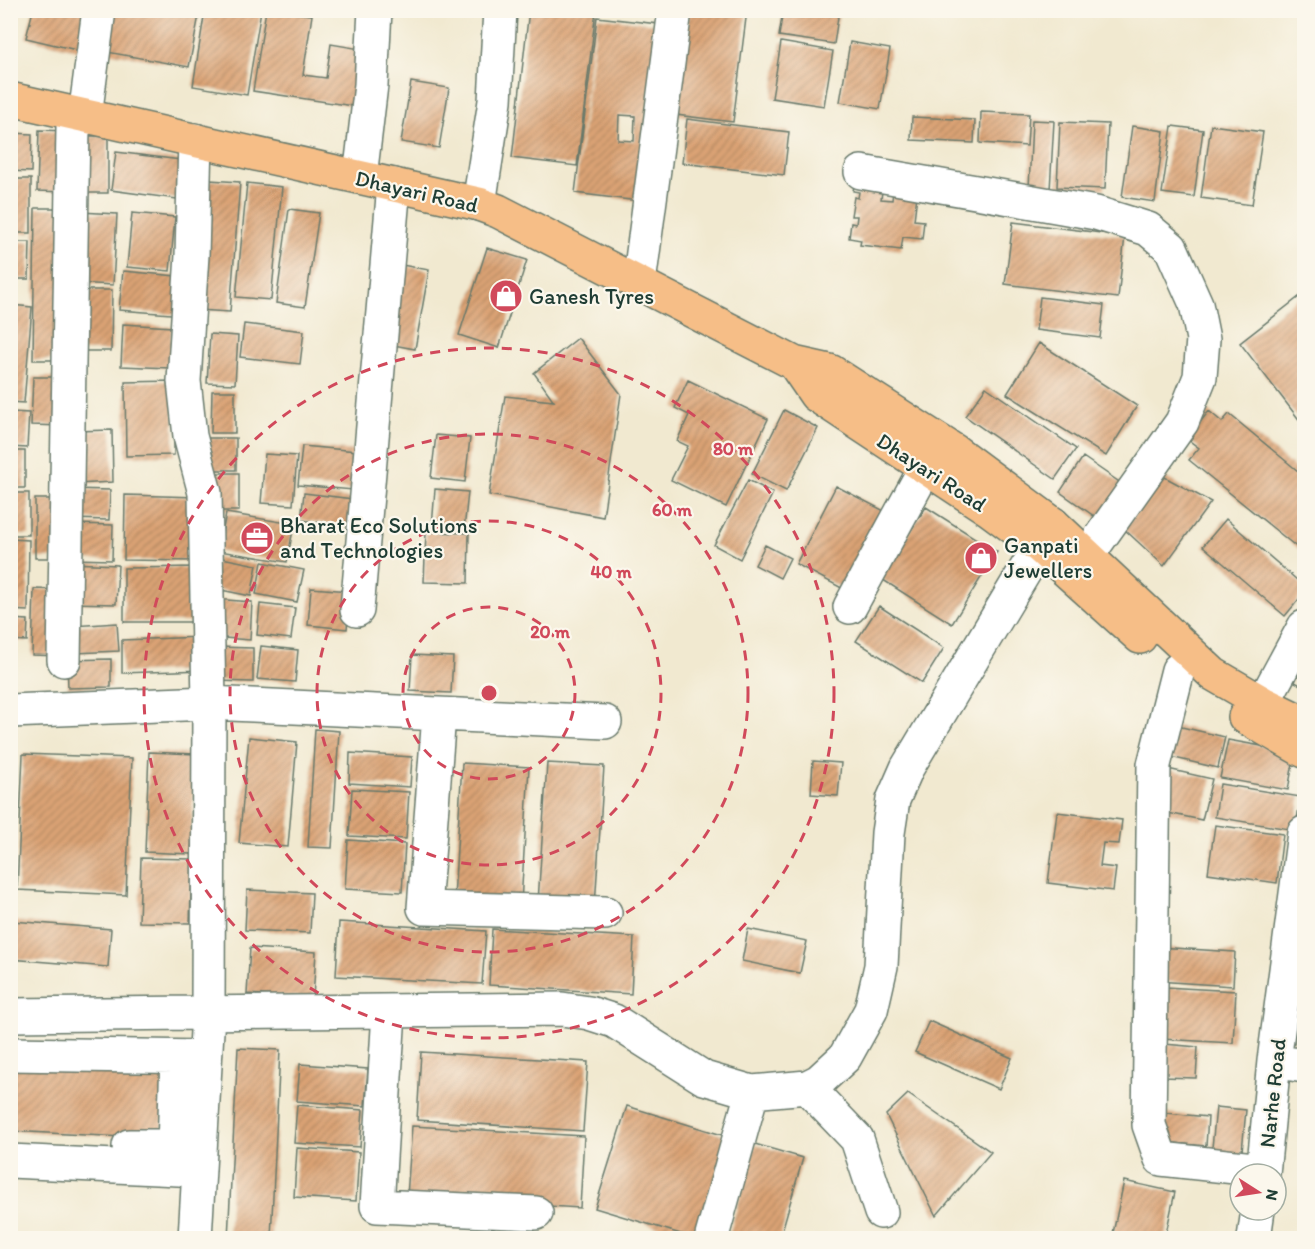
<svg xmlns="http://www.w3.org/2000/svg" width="1315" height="1249" viewBox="0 0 1315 1249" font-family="Itim,sans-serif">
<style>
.building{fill:url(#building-hatch);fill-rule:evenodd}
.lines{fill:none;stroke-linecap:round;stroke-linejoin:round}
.minor-casing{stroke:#68796b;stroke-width:36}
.major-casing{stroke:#68796b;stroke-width:36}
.minor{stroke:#fff;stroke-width:33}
.major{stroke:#f6be87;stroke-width:33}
.ring{fill:none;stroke:#d1495b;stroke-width:3;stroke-dasharray:10 8}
.labels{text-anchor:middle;stroke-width:4.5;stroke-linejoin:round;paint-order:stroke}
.street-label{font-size:22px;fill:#1f3d34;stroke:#fbf7ec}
.poi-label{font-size:22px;fill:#1f3d34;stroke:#fbf7ec;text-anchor:start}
.centre{fill:#d1495b;stroke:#fbf7ec;stroke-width:3}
.ring-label{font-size:18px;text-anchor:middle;font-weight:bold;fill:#d1495b;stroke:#fbf7ec;stroke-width:4.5;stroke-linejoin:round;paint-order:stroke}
</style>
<defs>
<pattern id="building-hatch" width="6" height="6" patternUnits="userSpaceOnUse" patternTransform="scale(1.5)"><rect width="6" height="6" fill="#dba375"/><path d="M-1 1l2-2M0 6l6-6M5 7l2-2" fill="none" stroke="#b18661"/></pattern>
</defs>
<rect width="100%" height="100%" fill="#fbf7ec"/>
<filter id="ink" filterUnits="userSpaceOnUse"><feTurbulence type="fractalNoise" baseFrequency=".0167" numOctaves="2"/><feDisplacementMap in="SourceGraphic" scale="12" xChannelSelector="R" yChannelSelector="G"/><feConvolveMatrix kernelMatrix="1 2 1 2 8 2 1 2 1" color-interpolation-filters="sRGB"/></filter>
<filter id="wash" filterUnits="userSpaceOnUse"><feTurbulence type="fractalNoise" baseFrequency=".008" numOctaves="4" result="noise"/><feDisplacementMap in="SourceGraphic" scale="24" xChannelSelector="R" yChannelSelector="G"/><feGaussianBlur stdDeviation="1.35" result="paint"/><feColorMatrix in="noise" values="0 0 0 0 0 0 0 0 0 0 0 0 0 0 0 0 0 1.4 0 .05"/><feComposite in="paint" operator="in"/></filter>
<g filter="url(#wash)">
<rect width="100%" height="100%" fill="#f1e9d0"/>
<g id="blocks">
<path class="building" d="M33,10H95L85,52L26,38Z
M103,10H200L189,67L96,50Z
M205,10H261L247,95L193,86Z
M266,10L312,15L303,75L326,78L331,44L361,49L353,106L253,91Z
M529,10H596L577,166L512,158Z
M689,10H747L733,122L676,115Z
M783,10H839L834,44L779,36Z
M597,17L667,25L646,202L575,193ZM619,115L635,116L634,141L618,140Z
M781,42L833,51L824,106L772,98Z
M850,42L890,49L880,109L840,102Z
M411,82L449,88L439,148L401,142Z
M981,112L1029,114L1027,146L980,143Z
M912,117L975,120L974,143L911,140Z
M687,119L789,132L784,175L682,163Z
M1032,120L1054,121L1050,190L1029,189Z
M1060,122L1108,124L1105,189L1057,187Z
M1211,125L1263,132L1252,205L1201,198Z
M1132,126L1164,131L1155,202L1122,197Z
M1172,126L1203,130L1194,197L1162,193Z
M39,130L68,131L66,192L37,191Z
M10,133L32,134L31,172L10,171Z
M73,136H108V193H74Z
M116,152L189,161L184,200L111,190Z
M10,179H31V233H10Z
M209,180L240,182L230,312L198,310Z
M855,181L883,185L881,199L892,200L893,192L917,195L914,220L924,221L922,239L903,237L901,250L860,245L861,240L849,238L851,223L856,224L857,216H851L854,197L858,198L859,192L853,191Z
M247,183L282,187L271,300L236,297Z
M35,208H68L67,360H33Z
M289,209L319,213L305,307L276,303Z
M80,212L117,214L113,285L76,283Z
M132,213L175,217L170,271L127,267Z
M1013,222L1125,236L1118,298L1005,284Z
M10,242H30L29,279H10Z
M487,248L527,260L499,348L459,335Z
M402,265L429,270L415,349L388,344Z
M123,271L187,277L184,315L119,310Z
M79,290H112L111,351H79Z
M1304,293V426L1240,343Z
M1040,297L1104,305L1100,338L1036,330Z
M10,305L32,307L24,403L10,402Z
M123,324L172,327L170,368L121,366Z
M244,324L304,331L300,364L240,357Z
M210,334L238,336L235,384L207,383Z
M578,338L621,394L603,517L489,495L505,396L554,401L534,373Z
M1039,343L1137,406L1106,456L1007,394Z
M33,377H65L64,426L31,425Z
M688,380L768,419L726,507L671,480L688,446L677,441L689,415L675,408Z
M174,381V455L126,456L125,382Z
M986,387L1076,449L1055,479L965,416Z
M212,391H235V433H211Z
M784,410L818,428L786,491L752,474Z
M1209,411L1222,422L1229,414L1304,476V553L1189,460L1199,448L1187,439Z
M10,412L29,413L27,448L10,447Z
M112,430L113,482L76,484L75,431Z
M436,435L470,438L465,482L431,478Z
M206,438H236V470H206Z
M302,446L357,451L353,490L298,485Z
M10,451H25V488H10Z
M265,454L297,456L293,505L261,503Z
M1083,457L1125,486L1101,521L1060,492Z
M210,473H239V511H209Z
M1161,475L1211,502L1164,566L1124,529Z
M748,480L773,493L740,559L714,545Z
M836,486L892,515L851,593L796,564Z
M71,489L110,490L109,520L71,519Z
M435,489L468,492L464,530L432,527Z
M10,493H29V535H10Z
M304,493L361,500L358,527L301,520Z
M125,495L198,497L197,561L124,560Z
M35,499H64V558H35Z
M926,507L997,552L952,624L880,578Z
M226,513L294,524L287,562L219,551Z
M1226,519L1304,586V593L1285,616L1203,546Z
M73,524L113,525L112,560L71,559Z
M426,532L469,533L468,583L424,582Z
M10,539L29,540L28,611L10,610Z
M765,545L790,558L780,578L755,565Z
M217,557L257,565L251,596L211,588Z
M262,562L304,570L297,602L256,594Z
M70,563L118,565L116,604L69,603Z
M199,567V622H124V568Z
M311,588L350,591L347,629L308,625Z
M34,589L62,590L61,656L32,655Z
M214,599L252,602L250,640L211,637Z
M260,604L295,608L291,639L257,635Z
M879,606L944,648L922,683L856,641Z
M10,619L28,620L27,641L10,640Z
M117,623L119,651L75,653L73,626Z
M202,637L203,670L122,673V640Z
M261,646L298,650L295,682L257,679Z
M216,647L253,648V682L215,681Z
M412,655L453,657L451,693L410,691Z
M111,659V687L68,688L67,660Z
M1304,663V687L1295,682Z
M1173,725L1225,737L1218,768L1166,756Z
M315,729L339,731L332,848L308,847Z
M249,737L297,742L288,847L239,843Z
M1228,740L1295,752L1288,790L1220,778Z
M149,752L195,754L191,854L145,852Z
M350,753L412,757L410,787L349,783Z
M23,754L132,758L126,895L17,890Z
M813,761L841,763L838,796L811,794Z
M462,763L529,767L521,903L454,899Z
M547,763L604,766L595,906L538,902Z
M1168,769L1212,779L1202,820L1158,811Z
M1220,784L1301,797L1295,830L1215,817Z
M352,789L409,792L406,839L349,836Z
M1057,812L1122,820L1119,844L1103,843L1100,866L1116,868L1113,891L1048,883Z
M1215,825L1283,834L1277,883L1208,873Z
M348,840L405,844L402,892L345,889Z
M141,858L192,859L190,923L139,922Z
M247,890L312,893L310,933L245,930Z
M12,921L111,929L108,967L10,959Z
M339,922L486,931L482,984L336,976Z
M492,929L634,937L631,994L489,985Z
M748,929L807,941L800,973L742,961Z
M1158,947L1235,952L1233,986L1156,981Z
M250,948L316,952L313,998L247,994Z
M1164,987L1236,991L1233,1043L1161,1039Z
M1303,991H1304V1061L1291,1059Z
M929,1021L1012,1058L999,1089L915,1052Z
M1164,1044L1198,1047L1196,1078L1162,1077Z
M238,1048L280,1050L271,1238H228Z
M421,1052L588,1062L583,1131L417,1120Z
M10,1061L166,1069L162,1139L10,1131Z
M300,1064L368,1069L365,1106L297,1101Z
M908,1094L991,1152L936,1216L886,1115Z
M297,1105L363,1110L360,1147L294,1143Z
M627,1106L732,1138L701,1238H694L595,1208Z
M1216,1107L1246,1110L1241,1161L1211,1158Z
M1166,1113L1208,1117L1206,1146L1163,1142Z
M412,1126L584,1136L580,1208L407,1197Z
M755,1144L803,1158L780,1238H728Z
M297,1148L359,1152L356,1201L294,1197Z
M1124,1181L1175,1192L1165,1238H1112Z"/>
</g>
</g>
<g filter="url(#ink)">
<use href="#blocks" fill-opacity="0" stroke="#68796b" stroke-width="1.5"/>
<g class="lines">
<defs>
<path id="minor" d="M861,172L1096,213L1148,229L1171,248L1196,304L1203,339L1200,377L1182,422L1087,556
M360,177L371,85L375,10
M479,204L495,101L500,10
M639,283L675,10
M850,607L926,467
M357,610L394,185
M64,660L73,127L85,116L99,10
M1178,670L1154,765L1149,1125L1161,1159L1263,1170
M1263,703L1304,627
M10,711L209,703L605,722
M439,715L424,908L605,913
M389,1012L377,1206L536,1213
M10,1015L562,1009L589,1013L614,1021L704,1078L752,1092L807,1087L819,1081L845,1057L871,1010L881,966L888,833L893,800L907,768L1053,524
M10,1054L205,1057
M1274,1061L1304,1066
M807,1087L857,1139L881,1212
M129,1146H174L177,1058
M10,1161L199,1170
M1263,1174L1274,1061L1304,833
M712,1236L752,1092
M195,1238L208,1014L209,703L205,493L190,436L184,381L192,255L195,140
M1254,1238L1258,1210"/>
<path id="major" d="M10,99L479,204L498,211L794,363L830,371L956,452L1053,524L1213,674L1263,703L1304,723
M794,363L816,395L990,510L1040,547L1140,637
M1245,717L1304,751"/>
</defs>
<use href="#minor" class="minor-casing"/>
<use href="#major" class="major-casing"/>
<use href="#minor" class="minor"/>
<use href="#major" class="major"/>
</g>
</g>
<g class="ring">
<circle cx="489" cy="693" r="86"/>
<circle cx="489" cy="693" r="172"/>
<circle cx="489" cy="693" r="259"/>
<circle cx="489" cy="693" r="345"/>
</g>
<defs>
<symbol id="shop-disc" viewBox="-11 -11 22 22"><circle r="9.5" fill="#d1495b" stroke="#fbf7ec"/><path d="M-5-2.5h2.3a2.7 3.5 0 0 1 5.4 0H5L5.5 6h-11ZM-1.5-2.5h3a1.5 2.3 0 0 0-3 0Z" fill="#fff"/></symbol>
<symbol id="office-disc" viewBox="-11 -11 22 22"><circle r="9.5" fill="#d1495b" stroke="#fbf7ec"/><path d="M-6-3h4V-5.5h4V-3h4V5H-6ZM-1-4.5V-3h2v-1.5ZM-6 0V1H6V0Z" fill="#fff"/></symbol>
</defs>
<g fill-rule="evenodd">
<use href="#shop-disc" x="487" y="277" width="38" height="38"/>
<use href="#office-disc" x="238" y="519" width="38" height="38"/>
<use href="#shop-disc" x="962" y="539" width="38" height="38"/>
</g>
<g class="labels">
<g class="street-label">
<text transform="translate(417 191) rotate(13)" y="8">Dhayari Road</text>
<text transform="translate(932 472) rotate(33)" y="8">Dhayari Road</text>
<text transform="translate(1272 1093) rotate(-84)" y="8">Narhe Road</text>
</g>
<g class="poi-label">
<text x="529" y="304">Ganesh Tyres</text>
<text x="280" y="533">Bharat Eco Solutions<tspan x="280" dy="25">and Technologies</tspan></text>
<text x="1004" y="553">Ganpati<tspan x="1004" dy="25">Jewellers</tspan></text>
</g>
</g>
<circle cx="489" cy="693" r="9" class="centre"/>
<g class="ring-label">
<text x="733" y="455">80 m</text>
<text x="672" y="516">60 m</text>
<text x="611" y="578">40 m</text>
<text x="550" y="638">20 m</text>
</g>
<rect width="1315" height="1249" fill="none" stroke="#fbf7ec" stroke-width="36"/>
<g transform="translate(1258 1192) rotate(102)"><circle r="28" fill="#fbf7ec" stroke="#a3ada2" stroke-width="1.5"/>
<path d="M0-4.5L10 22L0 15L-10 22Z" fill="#d1495b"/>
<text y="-9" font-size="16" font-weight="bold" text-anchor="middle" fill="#1f3d34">N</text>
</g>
</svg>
